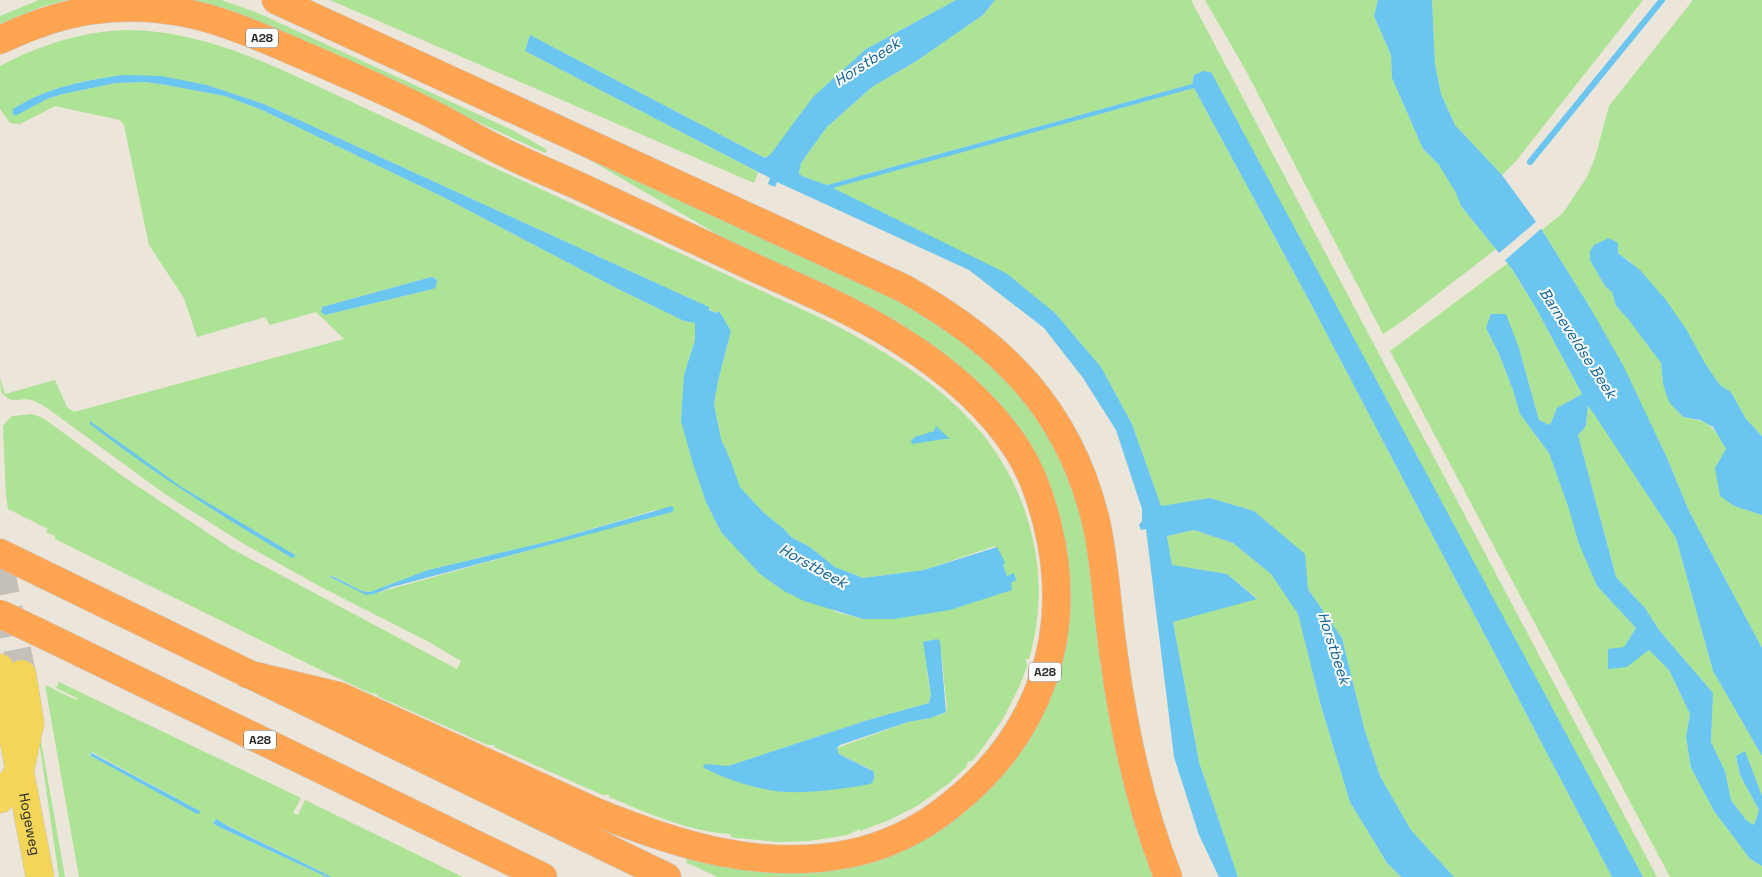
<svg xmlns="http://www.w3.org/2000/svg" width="1762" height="877" viewBox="0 0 1762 877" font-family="'Space Grotesk',sans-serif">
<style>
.green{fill:#ace395;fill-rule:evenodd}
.water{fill:#6ac6f0}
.pier{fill:#ebe5da}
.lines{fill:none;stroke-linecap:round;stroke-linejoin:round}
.stream{stroke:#6ac6f0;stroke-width:6}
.primary-tunnel{stroke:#c4bfb7;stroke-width:28;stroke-dasharray:28 14;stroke-linecap:butt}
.primary-casing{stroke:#c7c7c7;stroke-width:29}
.motorway-casing{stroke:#c7c7c7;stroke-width:29}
.primary{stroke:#f3d658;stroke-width:28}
.motorway{stroke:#ffa551;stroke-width:28}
.motorway-bridge-casing{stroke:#c7c7c7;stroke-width:29;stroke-linecap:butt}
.motorway-bridge{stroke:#ffa551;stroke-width:28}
.labels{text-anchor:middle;stroke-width:4;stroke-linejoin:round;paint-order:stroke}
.shield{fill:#fff;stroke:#696969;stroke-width:1}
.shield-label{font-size:12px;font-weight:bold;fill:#292929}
.street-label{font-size:14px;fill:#292929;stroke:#fff}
.water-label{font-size:15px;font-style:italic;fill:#0b629a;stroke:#fff}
</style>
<rect width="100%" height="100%" fill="#ebe5da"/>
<path class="green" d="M39,0H66L38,8L0,24V16Z
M193,0H221L258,13L512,130L546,149L547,151L545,153L263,23L230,11Z
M330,0H956L866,49L770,155L765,158L530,35L525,51L758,172L754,183Z
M995,0H1191L1657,877H1643L1194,75L1192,84L827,185L802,176L799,173L801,163L826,128L872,87L915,62L983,15Z
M1205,0H1378L1374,16L1391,55L1392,78L1423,149L1439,165L1457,193L1461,206L1496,249L1404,320L1383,334L1245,69Z
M1432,0H1643L1516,161L1502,175L1455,125L1441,94L1435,64Z
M1693,0H1762V436L1746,419L1731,392L1720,385L1630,261L1621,256L1609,238L1594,245L1590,251V260L1605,286L1612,292L1616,306L1628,318L1661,363L1663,384L1683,417C1711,422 1712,425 1726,449L1715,468L1734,506L1762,515V648L1689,511L1667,458L1591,309L1542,230L1563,213L1587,177L1595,158L1609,106Z
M125,30C179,30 229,47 278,68L825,320C923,370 1008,426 1033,540C1042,579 1040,622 1029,659H1026L1027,666L1020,685L1003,719L981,750L971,762L969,761L968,762L966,767L948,784L917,806L887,821L860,831V829L847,835L809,841L779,842L736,838L731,837V834C690,832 647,813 609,797L610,795H603L494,747L495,745H488L377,696L378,694L370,693L325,672L55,539V536L46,532L48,529L8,509L6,496L3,426L7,421L12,416L32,414L43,418L124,477L232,549L457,669L461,661L429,642L321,587L244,544L165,494L47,408C42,405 37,402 32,400C18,397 13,406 1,392L0,378L5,394L55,380L67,407L74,412L344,339L316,312L270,325L265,317L197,337L184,298L149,245L124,125L120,120L55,106L20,124L10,123L0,109V66C40,45 80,32 125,30ZM123,75L207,85L264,104L709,307V309L717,313L731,331L718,381L714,404L721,439L740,487L764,513L784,529L791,537L810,547L835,567L863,578L924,570L995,546L1007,576L1016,580L894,619H863L836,612L738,549L721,531L706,502L684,375L695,340V323L684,321L620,290L443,197L262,110L225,96L166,85L145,82L116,83L63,94L47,99L16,115L13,109C45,88 86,80 123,75ZM431,277L436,278L433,289L325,315L323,314L321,310L322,307ZM655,510H674L369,595L331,578V575L362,591L370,592L428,570L554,540ZM941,650L947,710L945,713L931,718L908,722L837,748L839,754L872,770L875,775L873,781L783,792L742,783L705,769L728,766L868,720L929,703L931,695L927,672Z
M1194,88L1311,304L1612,877H1454L1411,830L1380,776L1365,731L1342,638L1308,589L1304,554L1254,511L1210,498L1161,507L1132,424L1101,367L1055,313L832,187Z
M561,143L889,291L1009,374L1072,472L1160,877H717L686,862L688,854L755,867L958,811L1059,645L1015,436L792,278Z
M1508,263L1536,308L1582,394L1557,408L1550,425L1539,420L1519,348L1486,328L1499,354L1513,390L1520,414L1549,453L1597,586L1636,628L1624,647L1627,667L1649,649L1669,670L1690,714L1686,737L1691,768L1714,811L1750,859L1762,866V877H1670L1390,351Z
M1588,404L1676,538L1713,671L1762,756V796L1745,752L1736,757L1740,775L1759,810L1754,825L1746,820L1731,800L1725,771L1711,742L1713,693L1659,630L1645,608L1616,577L1578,435L1586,426Z
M1194,530L1233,543L1271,574L1299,614L1321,706L1350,802L1387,863L1401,877H1238L1199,762L1173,622L1257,598L1227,574L1172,566L1167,536Z
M29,673L65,877H59Z
M59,682L301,798L293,813L298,815L305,800L463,877H332L215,819L213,823L217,826L327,877H79L45,685L76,700L77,698L56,688ZM91,752H92L200,811L169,798L91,756L89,754Z"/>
<path class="water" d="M956,0H995L983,15L915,62L872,87L826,128L801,163L799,173L802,176L827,185L1192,84L1194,75L1203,71L1211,72L1643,877H1612L1311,304L1194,88L833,188L1006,273L1055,313L1101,367L1132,424L1161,506L1210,498L1254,511L1305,554L1308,589L1342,638L1365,731L1380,776L1411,830L1454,877H1401L1387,863L1350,802L1321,706L1298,614L1271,574L1233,543L1194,530L1167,536L1172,565L1227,574L1257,599L1173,622L1199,762L1238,877H1219L1199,835L1174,757L1146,529L1141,530L1139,525L1142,521V509L1116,430L1083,378L1044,328L969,270L777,182L775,187L768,184L770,178L525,51L530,35L765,158L770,155L813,97L866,49Z
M1378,0H1432L1435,64L1441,94L1455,125L1502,175L1542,230L1591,309L1624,367L1667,458L1689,511L1762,648V756L1713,671L1676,538L1588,405L1586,426L1578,435L1616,577L1645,608L1659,630L1713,693L1711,742L1725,771L1731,800L1746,820L1754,825L1759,810L1740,775L1736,756L1745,751L1762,796V866L1750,859L1714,811L1691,768L1686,737L1690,714L1669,670L1649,650L1627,667L1608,669V649L1624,647L1636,628L1597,586L1579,544L1569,509L1549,453L1520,414L1513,390L1499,354L1486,328L1491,314H1506L1519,348L1539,420L1550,425L1557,408L1582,394L1536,308L1512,269L1461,206L1456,193L1439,165L1423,149L1392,78L1391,55L1374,16Z
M123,75L161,76L207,85L264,104L709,307V310L717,313L719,311L731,331L718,381L714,404L721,439L730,459L740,487L764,513L784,529L791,537L810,547L835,567L863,578L924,570L997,547L1005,562L1003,565L1007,576L1014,573L1016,580L1011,583L1012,590L950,610L894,619H863L804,601L784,591L760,574L721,532L706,502L693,464L681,421L684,375L695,340V323L684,321L620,290L443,197L262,110L225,96L166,85L145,82L116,83L63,94L47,99L17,115L15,116L12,113L13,109C45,88 86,80 123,75Z
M1609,238L1618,243V253L1640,270L1666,300L1686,329L1706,365L1720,385L1731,392L1746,419L1762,436V515L1734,506L1720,496L1715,468L1726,449L1713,427L1700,420L1683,417L1669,402L1663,384L1661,363L1628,319L1616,306L1612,292L1605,286L1595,269L1590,260V251L1594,245Z
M431,277L435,278L437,281L436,287L433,289L325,315L321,312L322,307Z
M90,421L180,486L295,555V557L292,558C222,516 154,474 90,424Z
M934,424L950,439H944L912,444L911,441L915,437L934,431L936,426Z
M672,506L674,509L672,512L392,587L374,594L366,595L330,577L332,576L362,591L370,592L428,570L554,540Z
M937,639L940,641L946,712L931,718L908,722L840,745L837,748L839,754L873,771C876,775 874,782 870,784C843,789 813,793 785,792C759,790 727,780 704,768L703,766L706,764L728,766L868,720L929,703L931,695L923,642Z
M90,752L200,811V813L197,814L91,756Z
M216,819L228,826L332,877H327L217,826L213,823Z"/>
<path class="pier" d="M1538,220L1543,227L1503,262L1498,254Z"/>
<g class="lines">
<path class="stream" d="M1530,162L1662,0"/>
<path class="primary-tunnel" d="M0,567L22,674"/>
<defs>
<g id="primary">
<path id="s1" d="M0,668L40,877"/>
<path d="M0,799L20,770L30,723L22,674"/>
</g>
<path id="motorway" d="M276,0L903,288C1002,343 1069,409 1096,522C1106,566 1107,613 1114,657C1124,733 1140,806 1168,877
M0,40C62,10 118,0 186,13C221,20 253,34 286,48C333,68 380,88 426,111C449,122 471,136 493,147C522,162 552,174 581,187C639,214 697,241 755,268C803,290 857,312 901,341C947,370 990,406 1019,452C1032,473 1041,499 1047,523C1075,633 1040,735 951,805C922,829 885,847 848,854C759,871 677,845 596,812L339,696L247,674
M0,553L667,877
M40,633L543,877"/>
</defs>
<use href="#primary" class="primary-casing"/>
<use href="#motorway" class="motorway-casing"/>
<use href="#primary" class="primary"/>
<use href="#motorway" class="motorway"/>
<defs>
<path id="motorway-bridge" d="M0,614L40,633"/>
</defs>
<use href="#motorway-bridge" class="motorway-bridge-casing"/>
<use href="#motorway-bridge" class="motorway-bridge"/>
</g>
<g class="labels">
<g class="shield">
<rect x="246" y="28.5" width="32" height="19" rx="4"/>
<rect x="1029" y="662.5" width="32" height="19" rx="4"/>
<rect x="244" y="730.5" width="32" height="19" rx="4"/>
</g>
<g class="shield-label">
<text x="262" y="42">A28</text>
<text x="1045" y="676">A28</text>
<text x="260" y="744">A28</text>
</g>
<g class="street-label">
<text dy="5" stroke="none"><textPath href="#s1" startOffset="159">Hogeweg</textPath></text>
</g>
<g class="water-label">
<text transform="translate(867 62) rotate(-33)" y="5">Horstbeek</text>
<text transform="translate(1578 343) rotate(57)" y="5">Barneveldse Beek</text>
<text transform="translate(813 566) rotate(29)" y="5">Horstbeek</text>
<text transform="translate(1334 648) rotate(72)" y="5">Horstbeek</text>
</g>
</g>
</svg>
